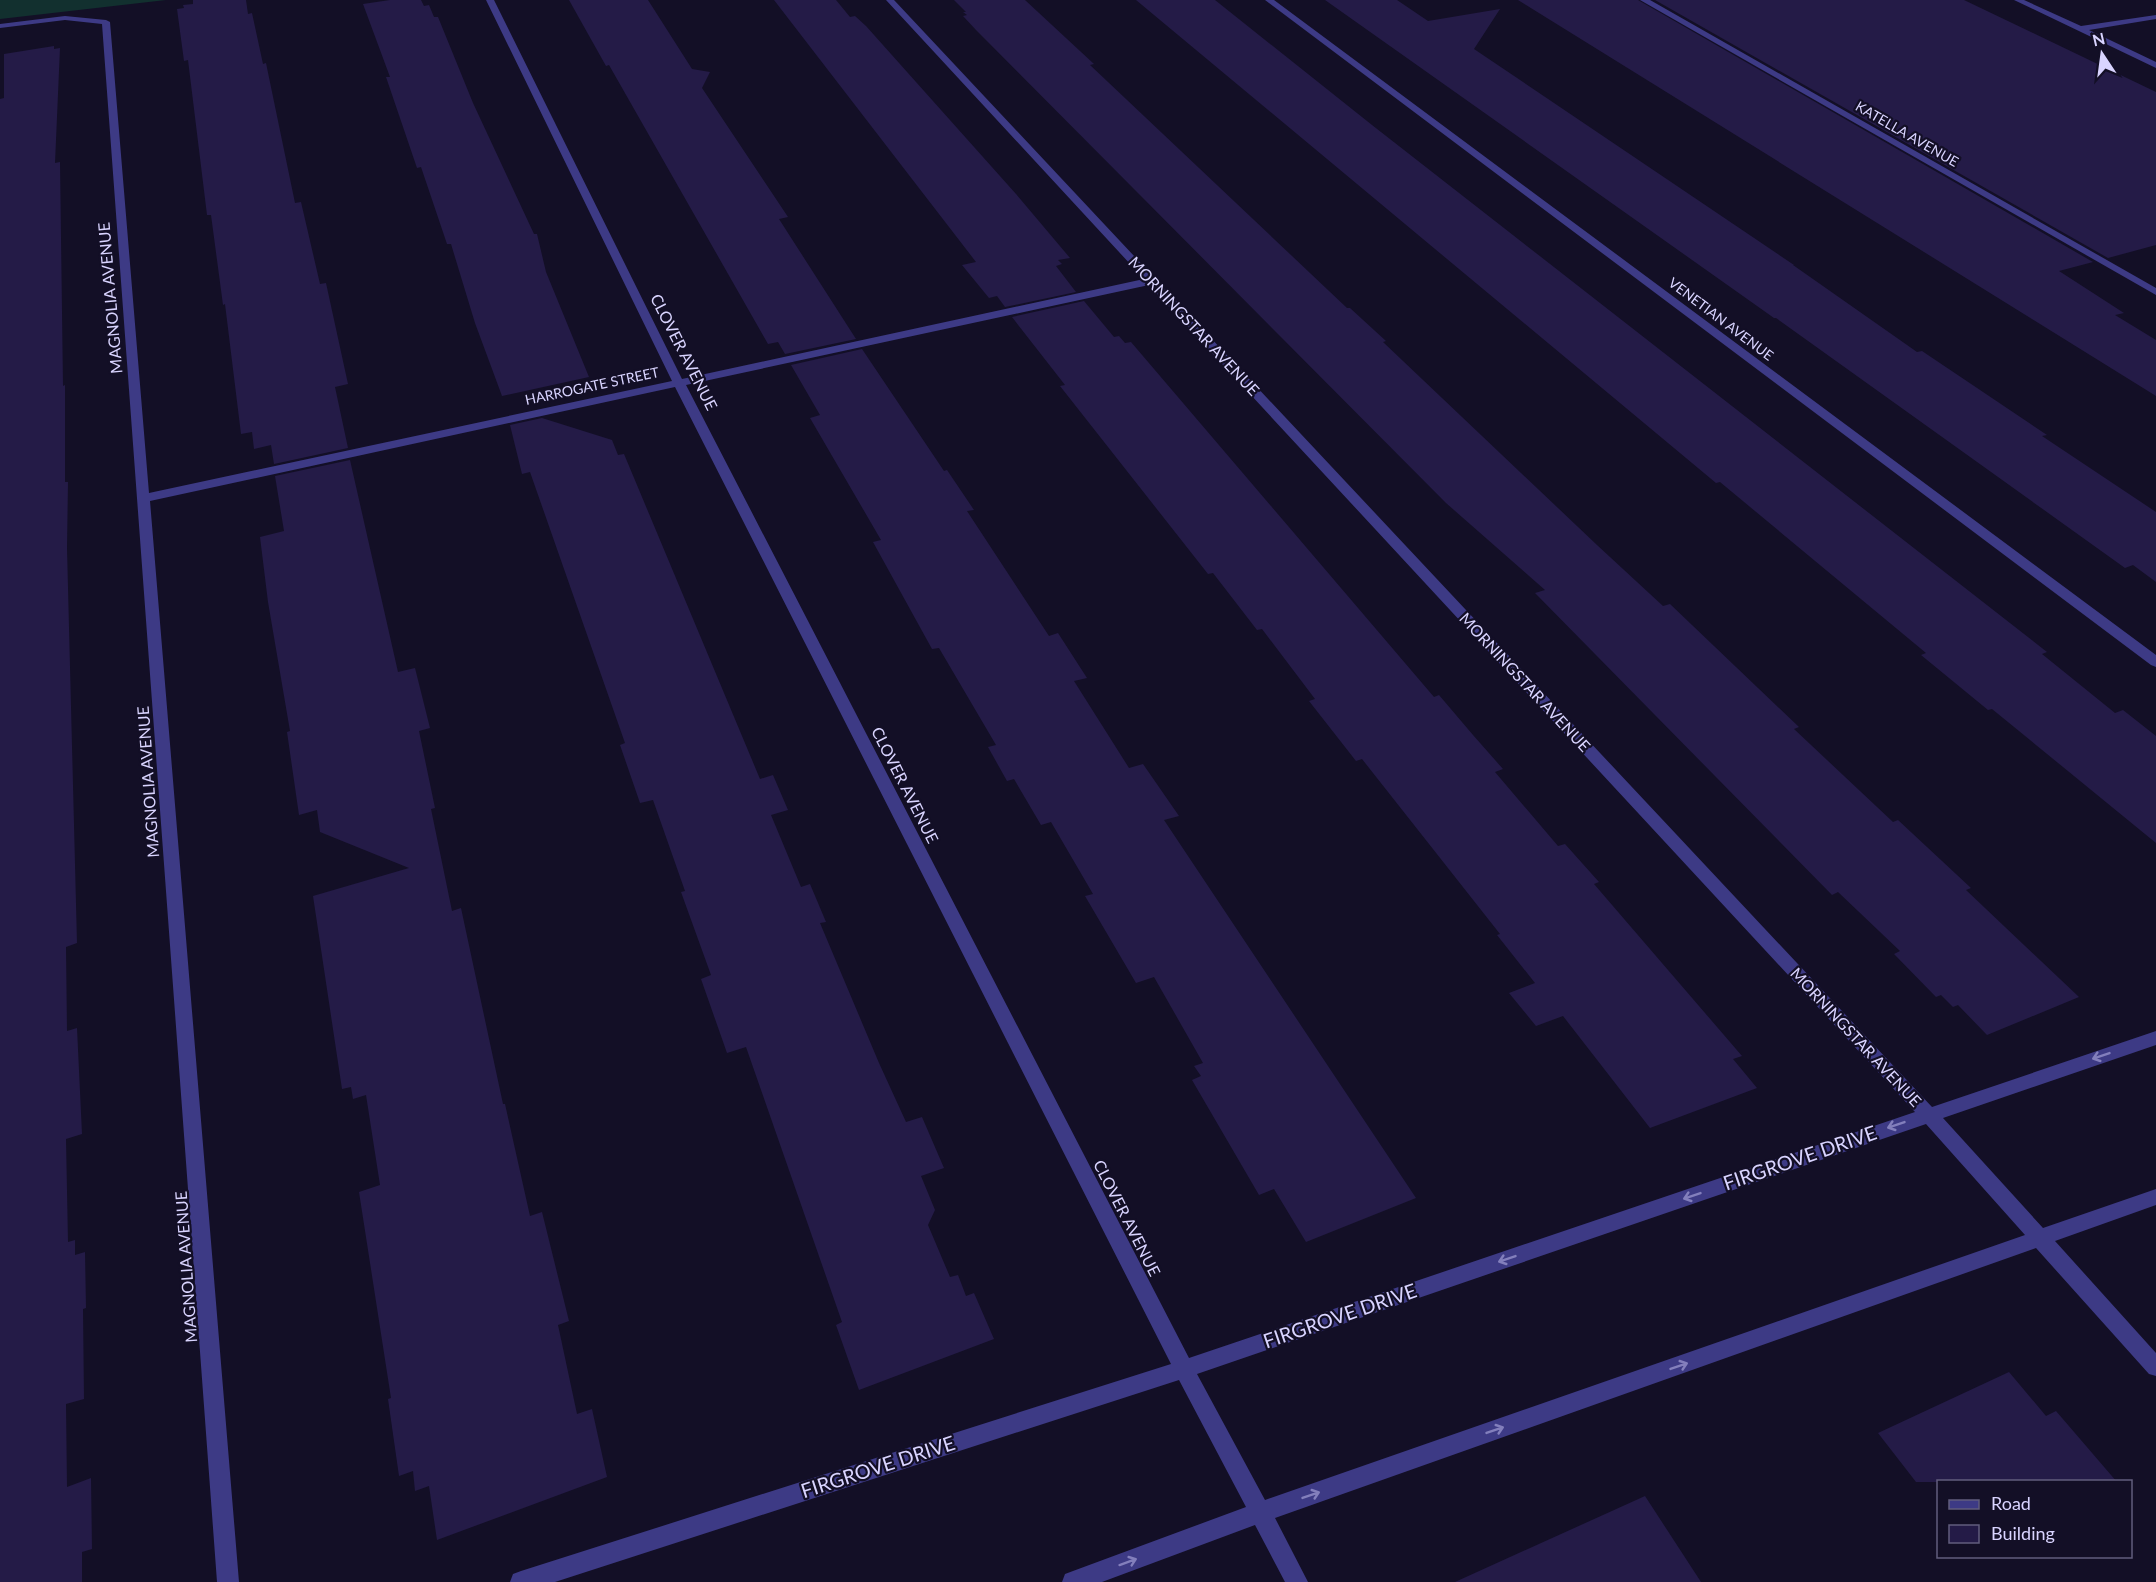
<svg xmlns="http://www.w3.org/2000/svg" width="2156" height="1582" viewBox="0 0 2156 1582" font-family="Lato,sans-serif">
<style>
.green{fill:#12302f}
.building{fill:#241b47}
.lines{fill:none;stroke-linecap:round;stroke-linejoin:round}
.minor{fill:#3d3a85;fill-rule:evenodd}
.oneway{stroke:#837fbc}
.labels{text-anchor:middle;stroke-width:4.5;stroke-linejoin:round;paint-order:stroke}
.far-street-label{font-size:14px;fill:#d9d4ff;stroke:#130f26}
.street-label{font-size:16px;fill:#d9d4ff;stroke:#130f26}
.near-street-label{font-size:20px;fill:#d9d4ff;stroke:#130f26}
</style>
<rect width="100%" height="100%" fill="#130f26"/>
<path class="green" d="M0,0H166L0,19Z"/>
<path class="building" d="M193,0H246L248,14L252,13L263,64L266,63L295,203L301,202L320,284L326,283L348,384L335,387L348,448L274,464L271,445L254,449L252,432L241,434L225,304L223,305L211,215H207L188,60L184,61L177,9L184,8L183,5L193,4Z
M390,0H421L424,6L429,5L434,17H438L473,103L534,234H537L546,272L589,377L502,396L475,323L451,244H447L421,167L417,168L386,77H390L363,4Z
M569,0H648L692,69L710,72L702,88L788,217L779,219L856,339L785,354L778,342L768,344L609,65L606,66Z
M774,0H836L850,17L855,16L866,26L1016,194L1070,258L1058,260L1062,264L1056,266L1076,292L1005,307L997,296L989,298L962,265L976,262Z
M954,0H1025L1094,64L1090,65L1347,308H1350L1386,341L1383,342L1597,545L1663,606L1670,604L1799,727L1794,729L1893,822L1898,820L1971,888L1966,890L2079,997L1987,1035L1958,1005L1953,1007L1941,995L1936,997L1894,954L1900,951L1838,892L1832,895L1535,593L1545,590L1446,503L976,30L963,16L967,15L963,12H966Z
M1136,0H1215L1372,125L2047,652L2042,654L2115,713L2123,710L2156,736V843L1992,709L1988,710L1921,655L1926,653L1720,482L1716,483Z
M1325,0H1397L1428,21L1500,9L1474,49L1794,265H1793L1917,352L1922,351L2047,435L2042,436L2156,512V582L2133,565L2125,568L1776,318H1774Z
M1518,0H1638L2093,262L2059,271L2124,313L2115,315L2156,340V396Z
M1655,0H1964L2156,92V245L2108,258Z
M54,46V49L60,48L55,163L60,162L63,386L65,385V482H68L67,548L77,943L66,947L67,1031L77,1028L82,1134L66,1139L68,1242L75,1240V1255L85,1252L86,1308L83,1309L84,1399L66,1404L67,1487L91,1478L92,1549L82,1552V1582H0V99L4,98V54Z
M1084,301L1114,337L1119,336L1125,343L1131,342L1434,697L1439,695L1473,735L1503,769L1495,772L1558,846L1565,844L1599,882L1594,884L1742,1056L1733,1059L1757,1088L1650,1128L1563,1016L1536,1026L1509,993L1535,983L1497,935L1500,934L1362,759L1356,761L1309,701L1315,699L1262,629L1257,630L1213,573L1208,574L1060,386L1065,385L1012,317Z
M862,349L944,471L947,470L974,510L967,511L1049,636L1058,633L1087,678L1074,681L1129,768L1143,764L1179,816L1164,820L1416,1198L1306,1242L1274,1189L1259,1195L1192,1080L1201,1076L1194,1066L1203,1063L1154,977L1136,983L1085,896L1093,894L1051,822L1041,825L1014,779L1007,781L988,747L996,745L939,648L932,649L873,542L881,540L810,418L820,415L791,365Z
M542,418L612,440L618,455L624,454L760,779L773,775L788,810L771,815L801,887L810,884L826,922L820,923L879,1063L906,1122L922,1117L944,1168L921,1176L935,1210L928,1225L950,1277L958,1275L966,1296L974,1293L994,1339L859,1390L836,1325L842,1322L746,1047L727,1053L701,979L711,975L681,892L685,891L653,800L640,803L620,745L625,743L530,472L522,474L510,425Z
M350,460L398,672L415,668L430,728L419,731L435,808L431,809L452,911L461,908L503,1104H505L530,1216L542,1212L569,1321L558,1325L577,1414L592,1409L607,1477L437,1540L429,1486L415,1491L413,1471L399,1476L388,1399L391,1398L359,1192L380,1185L366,1095L353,1099L351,1087L342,1089L313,896L409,868L320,832L317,810L299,815L287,732L290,731L268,602L260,537L284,531L275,476Z
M2009,1372L2046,1416L2056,1411L2117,1482H1916L1878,1433Z
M1645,1496L1701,1582H1455Z"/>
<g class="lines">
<path class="minor" d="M486,0H494L682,379L1144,279L886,0H894L1932,1107L2156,1031V1045L1943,1118L2043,1228L2156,1189V1205L2055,1241L2156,1353V1376L2149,1374L2036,1248L1275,1518L1308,1582H1285L1255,1525L1102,1582H1062L1065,1574L1073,1571L1246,1507L1179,1380L555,1582H510L513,1574L521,1571L1171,1364L675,387L150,501L239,1582H217L102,24L65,20L0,28V24L65,16L106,20L110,22L149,493L672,381ZM1149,285L1915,1112L1189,1358L686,385ZM1926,1124L2025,1235L1265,1500L1197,1374Z
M1265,0H1274L2156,655V667L2151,665Z
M1640,0H1650L2156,288V295Z
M2014,0H2024L2081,26L2156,15V19L2089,30L2156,62V68Z"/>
</g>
<defs><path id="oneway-shaft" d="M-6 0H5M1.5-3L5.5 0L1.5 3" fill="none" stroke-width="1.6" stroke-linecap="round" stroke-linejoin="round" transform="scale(1.5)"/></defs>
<g class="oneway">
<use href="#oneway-shaft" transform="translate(2101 1056) rotate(161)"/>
<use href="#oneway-shaft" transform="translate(1896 1125) rotate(161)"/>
<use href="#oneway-shaft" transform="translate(1692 1196) rotate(161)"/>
<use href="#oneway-shaft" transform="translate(1507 1259) rotate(161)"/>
<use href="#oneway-shaft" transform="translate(1679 1366) rotate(-19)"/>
<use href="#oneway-shaft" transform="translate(1495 1430) rotate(-19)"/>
<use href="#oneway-shaft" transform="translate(1311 1495) rotate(-19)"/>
<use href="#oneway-shaft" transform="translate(1128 1562) rotate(-20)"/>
</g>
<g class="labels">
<g class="far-street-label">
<text transform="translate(1907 134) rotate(30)" y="5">KATELLA AVENUE</text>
<text transform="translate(1721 319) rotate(37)" y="5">VENETIAN AVENUE</text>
<text transform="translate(592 386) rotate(-12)" y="5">HARROGATE STREET</text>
</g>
<g class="street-label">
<text transform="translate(110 298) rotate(-95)" y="6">MAGNOLIA AVENUE</text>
<text transform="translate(1194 326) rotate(47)" y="6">MORNINGSTAR AVENUE</text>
<text transform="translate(684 352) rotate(63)" y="6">CLOVER AVENUE</text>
<text transform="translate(1525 682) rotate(47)" y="6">MORNINGSTAR AVENUE</text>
<text transform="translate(148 782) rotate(-94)" y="6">MAGNOLIA AVENUE</text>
<text transform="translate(905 785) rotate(63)" y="6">CLOVER AVENUE</text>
<text transform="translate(1856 1037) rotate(47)" y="6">MORNINGSTAR AVENUE</text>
<text transform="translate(1127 1218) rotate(63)" y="6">CLOVER AVENUE</text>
<text transform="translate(186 1267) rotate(-94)" y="6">MAGNOLIA AVENUE</text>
</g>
<g class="near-street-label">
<text transform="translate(1800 1158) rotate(-19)" y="7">FIRGROVE DRIVE</text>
<text transform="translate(1340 1316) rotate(-19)" y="7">FIRGROVE DRIVE</text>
<text transform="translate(878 1467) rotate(-18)" y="7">FIRGROVE DRIVE</text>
</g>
</g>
<rect x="1937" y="1480" width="195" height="78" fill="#130f26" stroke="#625e7d" stroke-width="1.5"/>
<rect x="1949" y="1500" width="30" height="9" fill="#3d3a85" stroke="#625e7d" stroke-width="1.5"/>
<text x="1991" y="1510" font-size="18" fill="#d9d4ff">Road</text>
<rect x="1949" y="1525" width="30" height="18" fill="#241b47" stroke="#625e7d" stroke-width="1.5"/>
<text x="1991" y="1540" font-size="18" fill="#d9d4ff">Building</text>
<g transform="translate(2102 54) rotate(347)" stroke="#130f26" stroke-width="4.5" paint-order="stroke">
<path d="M0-4.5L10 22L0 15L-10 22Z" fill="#d9d4ff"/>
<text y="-9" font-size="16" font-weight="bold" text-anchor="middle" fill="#d9d4ff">N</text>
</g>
</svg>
